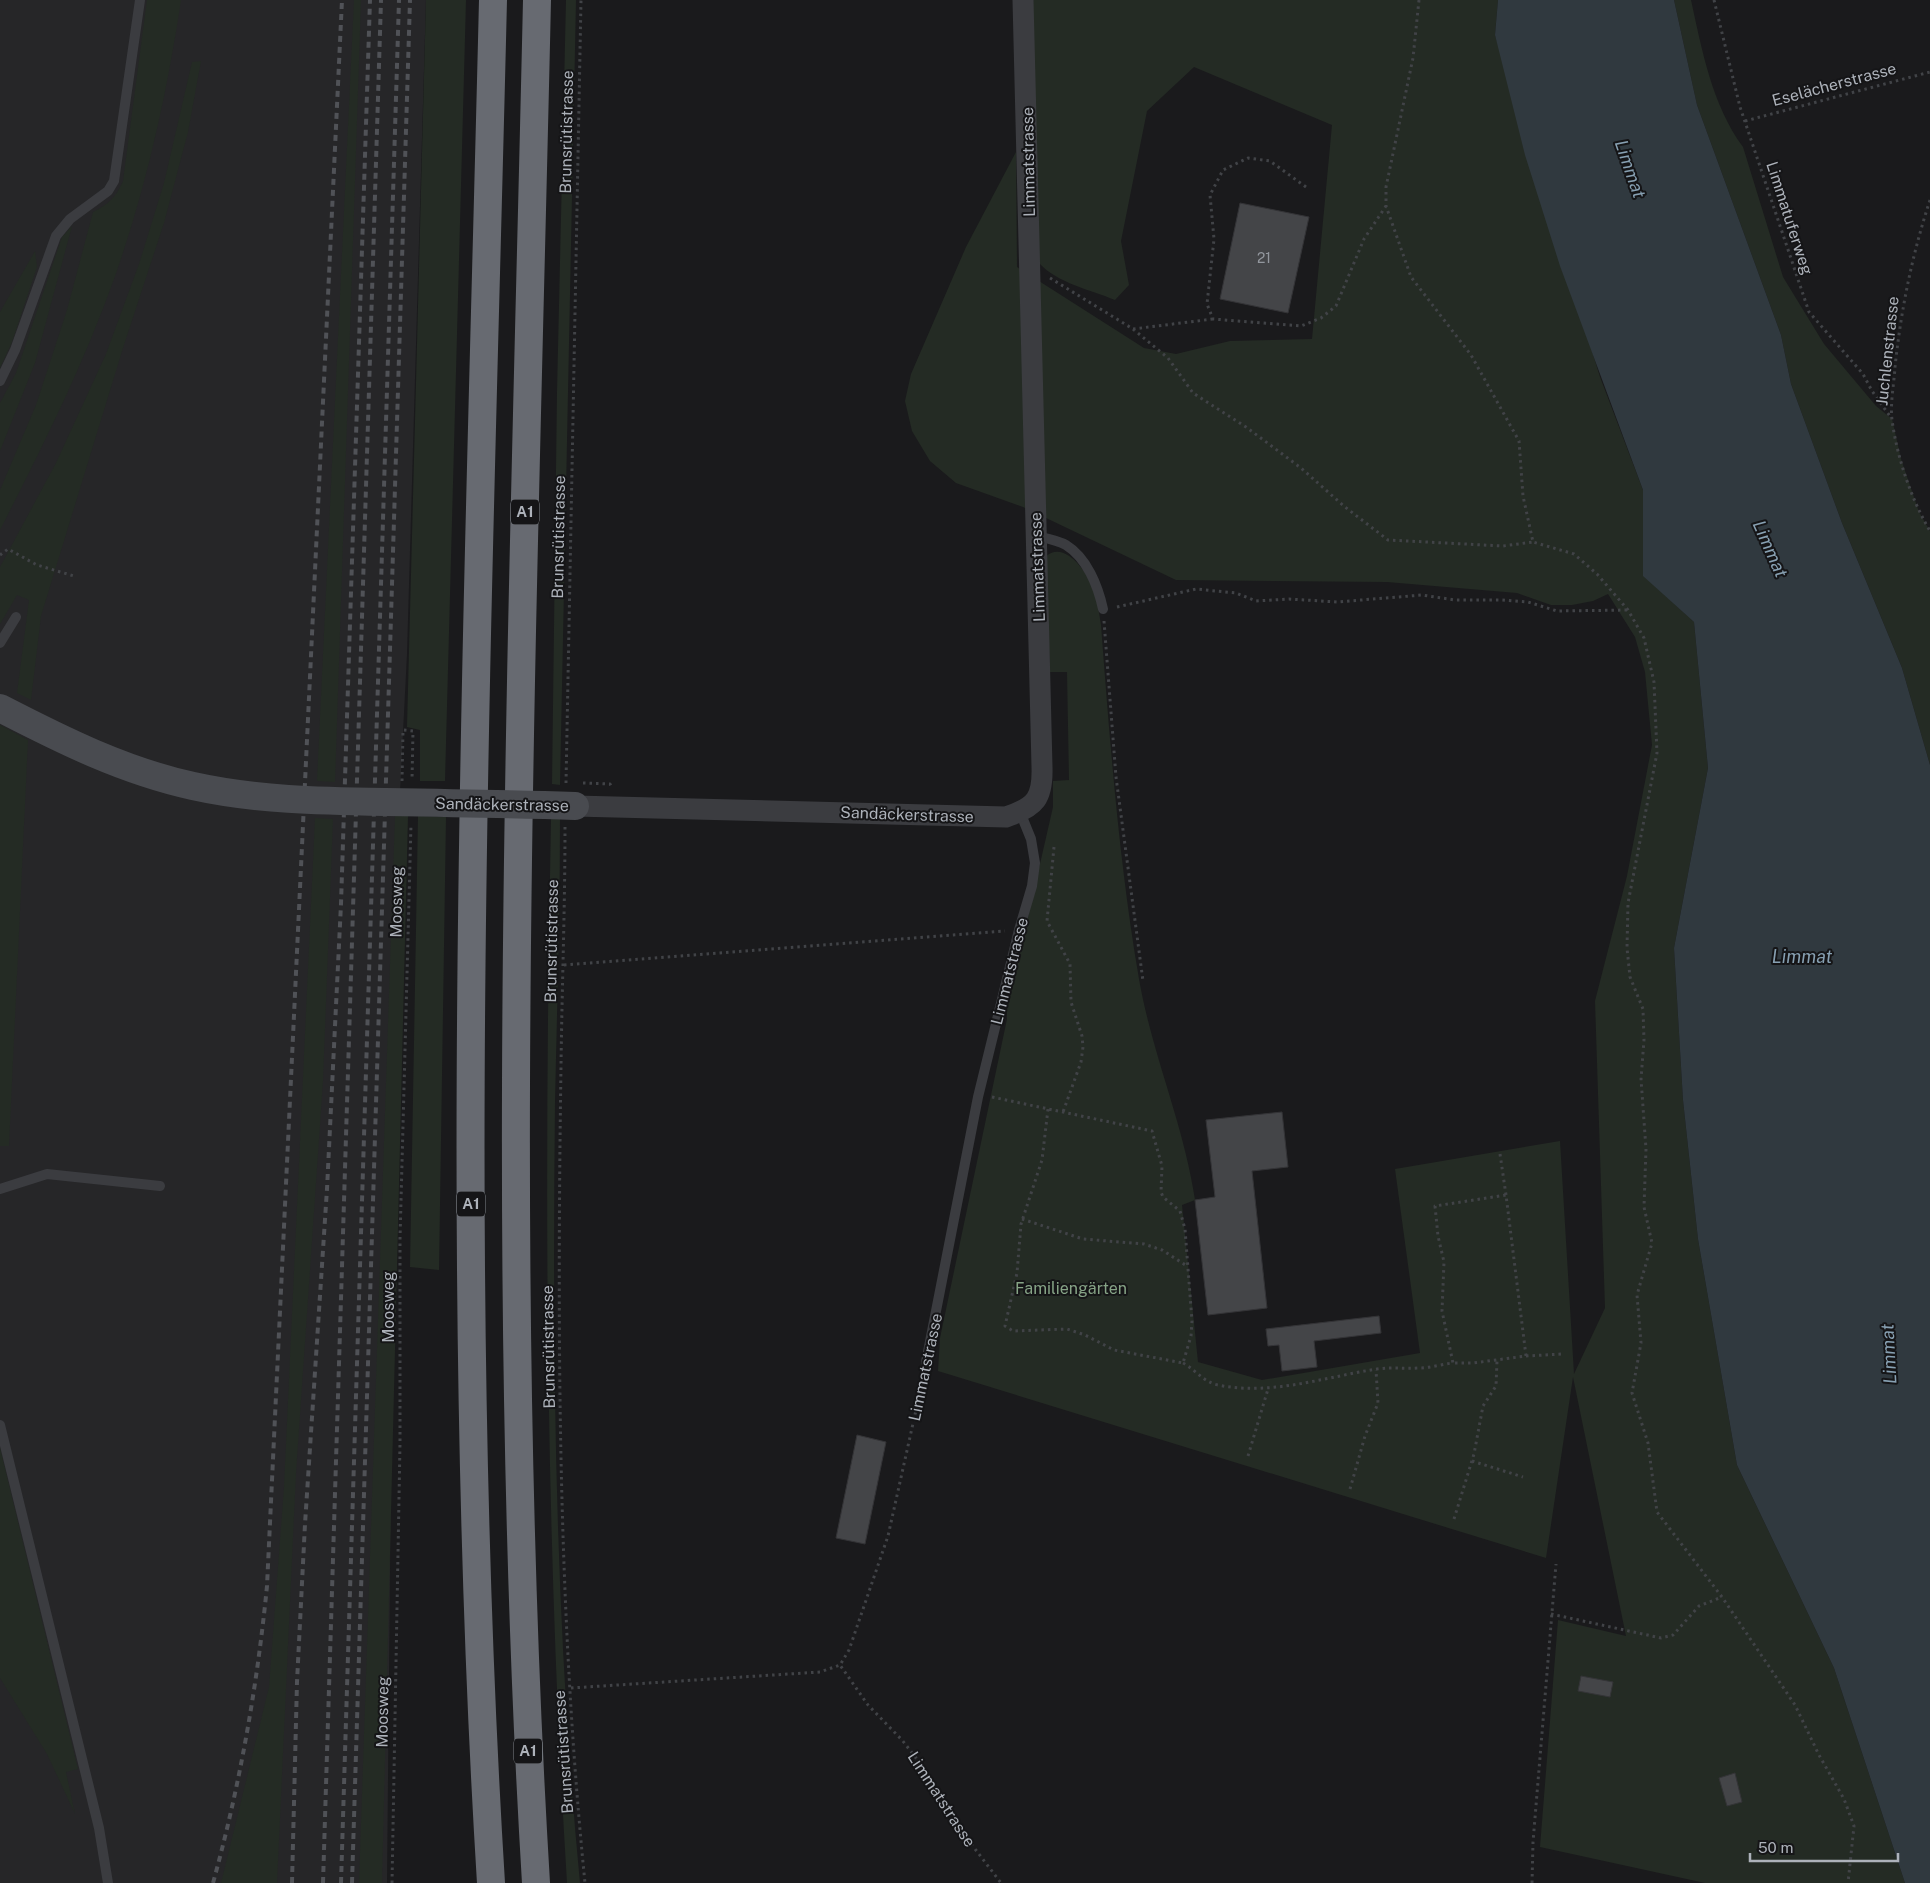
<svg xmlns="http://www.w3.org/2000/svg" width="1930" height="1883" viewBox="0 0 1930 1883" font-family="'Public Sans',sans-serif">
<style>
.built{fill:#262628}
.green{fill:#242b24}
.water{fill:#30393f}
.building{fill:#444548;stroke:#343437}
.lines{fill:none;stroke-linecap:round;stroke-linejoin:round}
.path{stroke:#414347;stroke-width:3;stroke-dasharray:2.5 4;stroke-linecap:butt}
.lane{stroke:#3b3c40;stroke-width:10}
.street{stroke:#3b3c40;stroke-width:21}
.highway{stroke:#676a71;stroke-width:28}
.rail{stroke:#505257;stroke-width:4;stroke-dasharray:6 5;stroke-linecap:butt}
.secondary-bridge{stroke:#494b50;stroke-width:28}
.labels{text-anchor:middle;stroke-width:4;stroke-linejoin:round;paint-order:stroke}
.number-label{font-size:14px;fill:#93979e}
.shield{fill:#151517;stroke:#7f8389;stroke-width:1}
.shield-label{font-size:15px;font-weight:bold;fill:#adb2ba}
.street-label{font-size:16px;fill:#adb2ba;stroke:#151517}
.park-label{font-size:16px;fill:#86a386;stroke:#151517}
.water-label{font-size:18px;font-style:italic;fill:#87a0b2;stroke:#151517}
</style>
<rect width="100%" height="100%" fill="#1a1a1c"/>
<path class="built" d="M0,0H426L407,654L397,851L387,1883H274L269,1697L223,1883H0Z"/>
<path class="green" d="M147,0H181C167,94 146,189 114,279C83,366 42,448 0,530V490L36,405L67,310L93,212C109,204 116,197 123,181Z
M354,0H361L335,782L317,781Z
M426,0H466L445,781H420V730L407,727Z
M566,0H576L560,785L552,784L557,392Z
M1031,0H1498L1495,35L1600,377L1643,490V575L1694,622L1708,768L1674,948L1683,1100L1698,1239L1737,1465L1834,1668L1905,1883H1705L1540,1847L1558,1620L1626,1636L1573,1377L1546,1558L938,1371L940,1338L1007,1019V1008L1053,807V781L1069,780L1067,672H1050L1045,557C1064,539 1086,571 1093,587C1097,599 1099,612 1101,625C1110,743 1119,862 1139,979C1152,1054 1184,1125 1195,1200L1182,1205L1198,1362L1262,1380L1420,1353L1395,1169L1560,1141L1574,1374L1605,1308L1595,1001L1627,876L1652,745L1645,672L1635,637L1608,594L1593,601L1572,605H1551L1517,593L1387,582L1176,580L1023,507L956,483L930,461L912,431L905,401L911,374L966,247L1016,152L1017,267L1144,348L1176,354L1230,341L1312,339L1332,125L1194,67L1147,111L1121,241L1129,285L1115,300C1091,290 1057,283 1039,263Z
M1674,0H1691C1702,50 1712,105 1743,147L1783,277L1824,344L1876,406L1892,419L1901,459L1919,512L1930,531V765L1902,668L1842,523L1791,384L1781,335L1697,105Z
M201,61L188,132L164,223L123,348L41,616L31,700L17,693L29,600L17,595L0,624V567L56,463L106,354L139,264L164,183L192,62Z
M72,226L35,363L0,451V403L16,373L62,237Z
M35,251L37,267L12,342L0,368V312Z
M0,725L28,740L9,1146H0Z
M395,816H408L382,1883H359Z
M418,816L446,817L439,1270L410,1267Z
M315,818L333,819L323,1081L296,1473L277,1883H221L269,1687L284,1487Z
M551,819H560C560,914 557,1008 555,1103C552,1362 555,1624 580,1883H567C545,1529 544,1174 551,819Z
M0,1448L78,1769L66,1772L75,1814L47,1754L0,1678Z"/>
<path class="water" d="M1498,0H1674L1697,105L1781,335L1791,384L1842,523L1902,668L1930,765V1883H1905L1834,1668L1737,1465L1698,1239L1683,1100L1674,948L1708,768L1694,622L1643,576V490L1560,266L1525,155L1495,35Z"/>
<path class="building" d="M1240,203L1309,217L1288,313L1220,299Z
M1282,1112L1288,1167L1252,1171L1267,1308L1208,1315L1195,1200L1215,1197L1206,1120Z
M1379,1316L1381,1333L1314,1341L1317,1367L1282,1371L1279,1345L1268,1346L1266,1329Z
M857,1435L886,1442L865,1544L836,1538Z
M1581,1676L1613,1682L1610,1697L1578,1691Z
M1735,1773L1742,1802L1727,1806L1719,1778Z"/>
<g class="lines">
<path class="path" d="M1419,0L1413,58L1386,187V206L1411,277L1471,355L1519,441L1523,496L1533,542L1574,554L1597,574L1628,610L1644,638L1654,682L1657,753L1628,903L1627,948L1630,977L1643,1009L1644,1040L1641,1079L1646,1149L1644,1207L1652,1243L1637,1295L1641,1343L1632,1393L1648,1443L1657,1512L1722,1597L1795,1705L1819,1755L1844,1799L1854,1826L1848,1883
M1714,0L1740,107L1809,312L1863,374L1872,391L1892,419
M1745,121L1930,72
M1306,187L1270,161L1248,158L1223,170L1210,195L1214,239L1207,304L1213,319L1301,326L1321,318L1336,306L1364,239L1386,206
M1930,200C1912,255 1901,310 1895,367C1894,384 1890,403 1892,420C1897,457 1911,499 1930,531
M1050,278L1133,329L1213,319
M1133,329L1168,358L1193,393L1246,427L1301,468L1345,507L1388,540L1503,546L1533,542
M0,555L8,549L37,565L74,576
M1117,607L1196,589L1236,593L1256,601L1289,599L1337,602L1422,595L1455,600H1501L1528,602L1557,611L1628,610
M1104,621L1116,777L1143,981
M402,781L403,730L413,731L412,780
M566,783L581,0
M583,783L610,784L611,786
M565,827C565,907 562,986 561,1066C557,1337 558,1613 585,1883
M1054,847L1047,921L1070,964L1071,1002L1082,1036L1083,1047L1081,1062L1063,1112
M564,965L1005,931
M992,1097L1152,1131L1162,1166L1161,1192L1163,1197L1180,1211L1185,1229L1192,1321L1191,1336L1183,1363L1114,1350L1085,1335L1067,1329L1013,1331L1005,1326L1017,1273L1021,1224L1042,1160L1048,1109
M1500,1154L1506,1195
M1022,1219L1083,1239L1144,1244L1162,1250L1187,1266
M1526,1356L1562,1354
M1183,1363C1196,1370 1203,1382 1218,1385C1271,1396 1325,1377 1377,1369C1393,1367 1403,1369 1419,1368C1430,1368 1442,1364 1453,1363L1442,1311L1444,1262L1438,1236L1435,1206L1506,1195L1526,1356L1473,1363H1453
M924,1374L888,1536L849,1650L840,1665L868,1705L902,1740L927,1772L972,1845L1001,1883
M1248,1456L1268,1389
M1472,1461L1523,1477
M1350,1489L1365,1436L1378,1403L1376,1370
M1454,1519L1474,1454L1483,1406L1496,1386L1497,1361
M1551,1614L1661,1638L1673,1635L1699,1606L1722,1597
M571,1688L820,1672L840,1665
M392,1883L400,1443V1239L411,824
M1532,1883L1533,1842L1556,1564"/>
<path class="lane" d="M0,381L15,350L56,236L70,219L108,191L114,181L140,0
M1036,536C1045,538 1058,540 1066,545C1087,558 1098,586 1103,609
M0,643L16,617
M0,1189L47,1174L160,1186
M926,1362L978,1097L1019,930L1032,886L1035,863L1031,839L1020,812
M0,1425L99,1828L108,1883"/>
<path class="street" d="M575,806L1006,817C1036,807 1043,798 1042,767L1023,0"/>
<path class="highway" d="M491,1883C452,1256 478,627 493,0
M536,1883C498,1256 523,628 537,0"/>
<path class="rail" d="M213,1883C240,1785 257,1687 267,1586L342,0
M292,1883L297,1682L305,1524L327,1189L341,904L370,0
M323,1883L381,0
M341,1883L399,0
M352,1883L410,0"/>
<path class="secondary-bridge" d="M0,708C62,740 124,771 193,786C256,800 320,801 385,802C448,803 511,804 575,806"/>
</g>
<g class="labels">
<g class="number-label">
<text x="1264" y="263">21</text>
</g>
<g class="shield">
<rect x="511" y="499.5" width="28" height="25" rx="4"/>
<rect x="457" y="1191.5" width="28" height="25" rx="4"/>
<rect x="514" y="1738.5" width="28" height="25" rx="4"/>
</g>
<g class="shield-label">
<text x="525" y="517">A1</text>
<text x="471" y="1209">A1</text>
<text x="528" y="1756">A1</text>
</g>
<g class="street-label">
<text transform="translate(1834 84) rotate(-15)" y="6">Eselächerstrasse</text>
<text transform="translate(566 132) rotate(-89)" y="6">Brunsrütistrasse</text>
<text transform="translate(1028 162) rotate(-91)" y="6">Limmatstrasse</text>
<text transform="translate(1790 218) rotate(72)" y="6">Limmatuferweg</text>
<text transform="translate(1887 351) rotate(-84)" y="6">Juchlenstrasse</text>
<text transform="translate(558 537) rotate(-89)" y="6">Brunsrütistrasse</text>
<text transform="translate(1037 567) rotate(-92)" y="6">Limmatstrasse</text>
<text transform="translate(502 804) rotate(1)" y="6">Sandäckerstrasse</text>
<text transform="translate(907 814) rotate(2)" y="6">Sandäckerstrasse</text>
<text transform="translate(396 902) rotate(-89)" y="6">Moosweg</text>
<text transform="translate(551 941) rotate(-89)" y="6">Brunsrütistrasse</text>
<text transform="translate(1009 971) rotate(-76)" y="6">Limmatstrasse</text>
<text transform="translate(388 1307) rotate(-90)" y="6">Moosweg</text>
<text transform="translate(548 1347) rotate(-91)" y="6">Brunsrütistrasse</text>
<text transform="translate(925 1367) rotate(-78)" y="6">Limmatstrasse</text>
<text transform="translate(382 1712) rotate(-89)" y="6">Moosweg</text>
<text transform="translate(563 1752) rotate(-94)" y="6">Brunsrütistrasse</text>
<text transform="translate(942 1799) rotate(57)" y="6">Limmatstrasse</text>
</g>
<g class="park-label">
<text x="1071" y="1294">Familiengärten</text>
</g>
<g class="water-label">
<text transform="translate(1630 169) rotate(71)" y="6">Limmat</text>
<text transform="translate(1770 549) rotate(66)" y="6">Limmat</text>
<text x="1802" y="963">Limmat</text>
<text transform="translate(1889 1354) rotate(-93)" y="6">Limmat</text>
</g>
</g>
<path d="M1750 1853v8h148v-8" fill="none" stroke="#adb2ba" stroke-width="2.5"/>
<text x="1758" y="1853" font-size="15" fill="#adb2ba" stroke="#151517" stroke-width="4" paint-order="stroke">50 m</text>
</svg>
